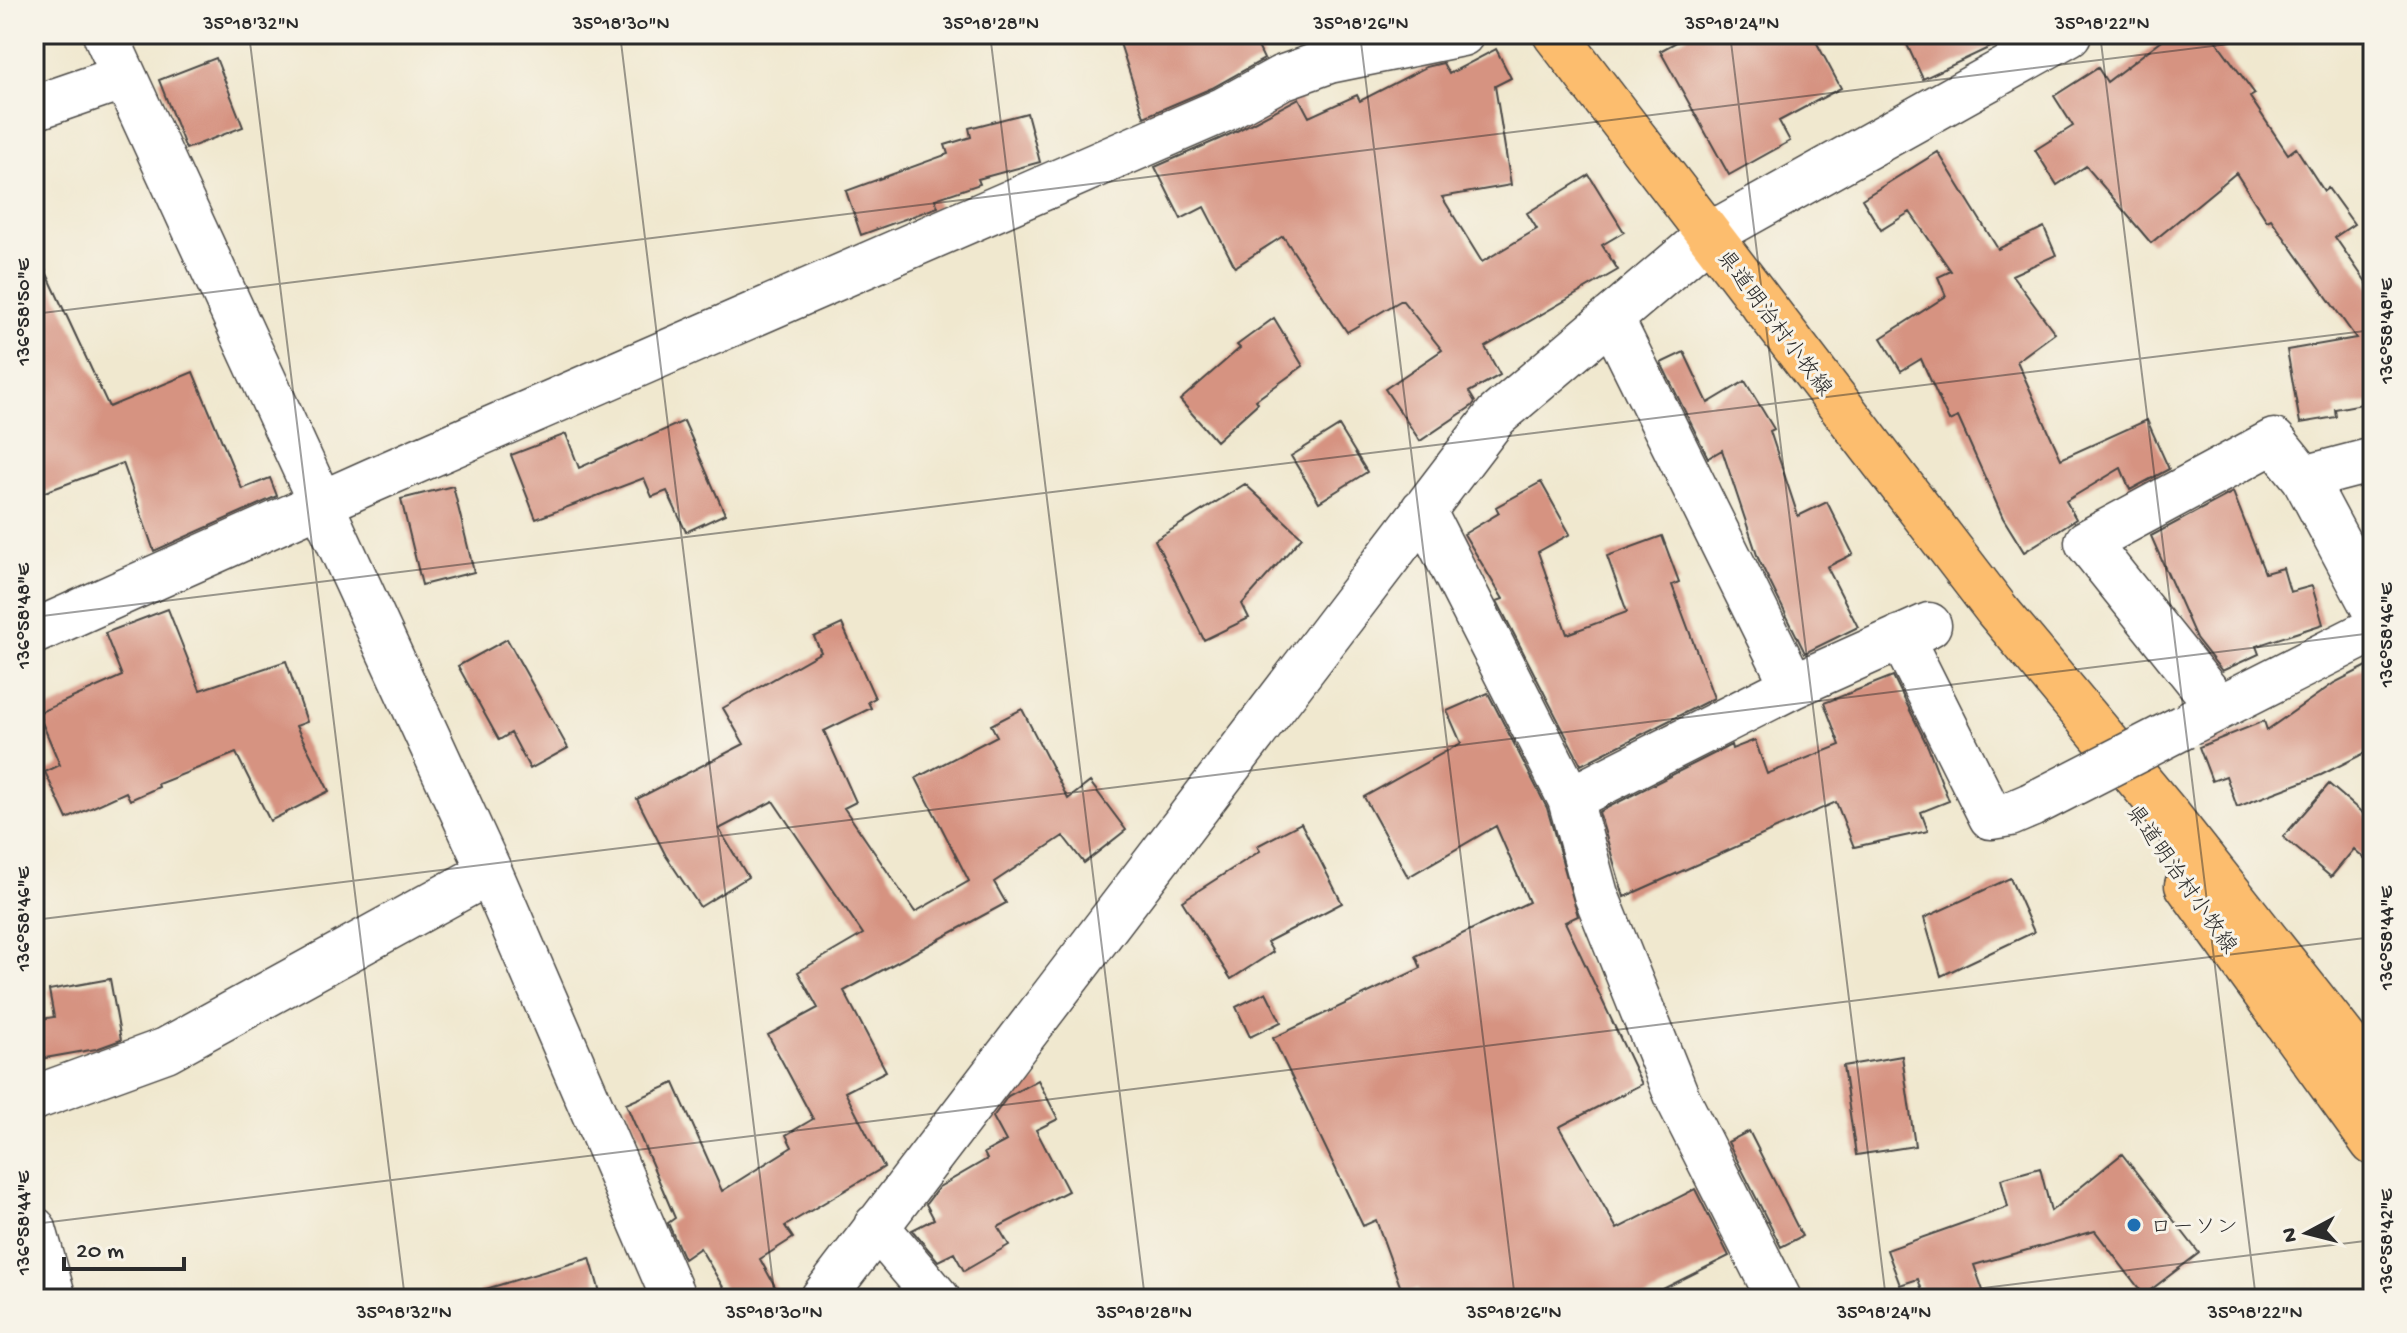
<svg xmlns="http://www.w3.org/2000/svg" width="2407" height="1333" viewBox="0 0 2407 1333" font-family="'Gochi Hand','Klee One',sans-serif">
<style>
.building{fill:#d69381}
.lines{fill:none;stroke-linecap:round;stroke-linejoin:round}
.minor-casing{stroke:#494744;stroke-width:47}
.major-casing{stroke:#494744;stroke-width:47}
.minor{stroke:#fff;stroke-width:44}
.major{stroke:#fcbd6e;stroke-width:44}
.minor-bridge-casing{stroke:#494744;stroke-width:47;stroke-linecap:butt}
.minor-bridge{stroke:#fff;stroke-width:44}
.ticks{fill:none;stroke:#2b2b2b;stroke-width:2;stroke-opacity:0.45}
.poi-dot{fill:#1f6fb2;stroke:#f7f3e8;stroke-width:3}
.labels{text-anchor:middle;stroke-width:6;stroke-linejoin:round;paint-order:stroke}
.street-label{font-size:22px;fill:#2b2b2b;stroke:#f7f3e8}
.poi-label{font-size:22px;fill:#2b2b2b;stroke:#f7f3e8;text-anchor:start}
.neatline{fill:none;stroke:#2b2b2b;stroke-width:3}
.ticks-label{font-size:20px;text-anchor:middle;fill:#2b2b2b}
</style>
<rect width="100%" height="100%" fill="#f7f3e8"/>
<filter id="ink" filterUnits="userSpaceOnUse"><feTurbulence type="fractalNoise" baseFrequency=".0125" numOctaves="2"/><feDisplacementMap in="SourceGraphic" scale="16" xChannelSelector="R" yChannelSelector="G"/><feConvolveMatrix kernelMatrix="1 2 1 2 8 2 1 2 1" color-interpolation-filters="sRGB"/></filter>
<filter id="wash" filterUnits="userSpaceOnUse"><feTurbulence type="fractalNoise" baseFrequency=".006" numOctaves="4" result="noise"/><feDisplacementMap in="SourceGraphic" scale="32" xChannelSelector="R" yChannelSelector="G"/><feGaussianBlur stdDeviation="1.8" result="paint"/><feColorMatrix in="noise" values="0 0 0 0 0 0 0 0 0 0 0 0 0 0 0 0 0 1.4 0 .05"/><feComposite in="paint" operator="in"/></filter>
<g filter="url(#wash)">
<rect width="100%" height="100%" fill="#f0e8cf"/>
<g id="blocks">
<path class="building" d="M1117,34H1252L1264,59L1212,88L1144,117Z
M1691,34H1812L1841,88L1779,121L1790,141L1729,175L1660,51Z
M1902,34H2018L1923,79Z
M2170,34H2211L2255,94L2250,97L2288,154L2296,148L2324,191L2328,188L2354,224L2335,237L2373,292V402L2335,409L2336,417L2300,423L2287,350L2356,338L2271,219L2267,221L2236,173L2151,243L2086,166L2057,185L2035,150L2073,126L2054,96L2098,68L2107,82Z
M1496,49L1511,78L1495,86L1511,185L1442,197L1482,262L1537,229L1527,213L1589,175L1624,232L1602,245L1618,270L1485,347L1500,375L1469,392L1475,402L1472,406L1420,441L1385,389L1442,350L1402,300L1347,332L1283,236L1235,267L1204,207L1181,219L1155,167L1233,133L1299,98L1309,117L1357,95L1360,101L1426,67L1443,63L1449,74Z
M216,58L243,127L186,149L159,80Z
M1027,113L1040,162L978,179L980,184L935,199L938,207L861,235L846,191L948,154L945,145L971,137L969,128Z
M1938,152L1998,249L2044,227L2056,255L2012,275L2055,333L2017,361L2061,459L2147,420L2169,469L2130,490L2121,468L2066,501L2076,519L2024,552L2003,518L1958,417L1949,421L1921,359L1901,371L1881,338L1946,296L1938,277L1951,271L1910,212L1881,230L1862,199Z
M34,246L109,407L193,372L242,489L270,478L277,496L154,551L123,463L34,496Z
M1274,318L1303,366L1256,400L1258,403L1216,441L1180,400L1240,348L1237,345Z
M1684,352L1708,403L1745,381L1774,429L1770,431L1798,516L1827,502L1853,554L1827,567L1858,627L1805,653L1758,558L1722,450L1708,458L1661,363Z
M684,421L725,514L686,532L667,491L652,497L644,478L536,519L511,455L566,434L579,468Z
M1339,426L1367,472L1319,502L1291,456Z
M1541,482L1570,534L1538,552L1567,634L1627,612L1607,556L1662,536L1679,582L1672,585L1714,698L1581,765L1497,601L1503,599L1464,534L1499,513L1496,507Z
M1245,484L1302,537L1242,604L1249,618L1204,640L1155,540Z
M453,486L474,572L422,585L401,499Z
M2233,492L2265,573L2283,568L2290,592L2312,586L2323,624L2256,646L2259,654L2222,671L2196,638L2151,536Z
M168,609L200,690L286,661L307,722L296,726L329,791L270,821L236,753L158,784L159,787L130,800L126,792L67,819L45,772L60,765L38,713L122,676L105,633Z
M842,624L875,698L868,702L871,708L824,731L856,802L844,808L915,912L969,881L916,778L997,736L991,725L1022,709L1068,799L1090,782L1126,830L1084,863L1063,836L994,882L1006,903L844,991L886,1071L845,1092L884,1167L785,1226L793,1238L760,1259L782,1299H730L700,1248L684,1259L668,1223L675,1218L626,1104L674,1083L722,1191L792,1147L786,1135L813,1119L768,1035L818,1008L798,972L863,934L773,801L719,829L748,877L700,907L666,856L637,799L744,744L723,708L821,652L814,637Z
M507,639L568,748L530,769L511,733L499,740L458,666Z
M2373,663V749L2321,775L2237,807L2226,776L2212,781L2199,747L2264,721L2267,730L2334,683Z
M1893,676L1928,747L1949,801L1921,812L1928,831L1854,847L1836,802L1624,897L1599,812L1731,745L1732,749L1755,740L1767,774L1840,745L1824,703Z
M1488,693L1547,808L1578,916L1565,922L1642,1084L1559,1127L1617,1229L1695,1189L1729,1256L1643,1299H1420L1417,1289L1403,1294L1376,1220L1363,1226L1273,1038L1421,968L1416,956L1529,902L1496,826L1408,877L1364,797L1461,743L1447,711Z
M2329,784L2373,822V866L2354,849L2331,877L2283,837Z
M1301,823L1342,903L1267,942L1273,952L1231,979L1182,901L1260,851L1257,846Z
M2010,878L2034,932L1941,976L1924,918Z
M110,979L121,1040L96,1049L34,1060V1020L54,1017L49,990Z
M1266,992L1281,1022L1250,1037L1236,1007Z
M1902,1056L1915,1146L1856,1155L1843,1066Z
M1038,1080L1058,1119L1036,1130L1068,1191L998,1227L1009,1245L964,1271L954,1253L938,1261L912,1230L934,1219L926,1204L939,1187L987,1159L984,1153L1006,1141L993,1117L1008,1096Z
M1749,1131L1802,1236L1781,1247L1728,1142Z
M2122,1154L2199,1253L2144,1295L2095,1231L1974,1265L1986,1299H1925L1918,1279L1900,1285L1887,1250L2008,1207L2001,1179L2040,1168L2051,1211Z
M590,1258L602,1299H480L479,1291Z"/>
</g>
</g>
<g filter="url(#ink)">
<use href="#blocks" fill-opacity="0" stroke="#494744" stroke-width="2"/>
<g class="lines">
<defs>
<path id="minor" d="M105,34L490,872L674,1299
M34,108L124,77
M1611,318L1793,686
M2304,478L2373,460
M1423,510L1570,799L1596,895L1678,1099L1779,1299
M34,632L373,480L1223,110L1281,78L1329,61L1462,34
M1901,637L1991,817L2010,814L2031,805
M2218,706L2087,542L2274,441L2304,478L2373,607
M2193,721L2373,630
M1570,799L1793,686L1929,625
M34,1098L166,1050L490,872
M876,1226L938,1299
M34,1229L54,1299
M822,1299L1496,416L1709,235L2069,34"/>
<path id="major" d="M1555,34L1997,610L2168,815L2373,1075
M2187,885L2373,1143"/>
</defs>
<use href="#minor" class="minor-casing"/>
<use href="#major" class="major-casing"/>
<use href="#minor" class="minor"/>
<use href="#major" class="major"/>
<defs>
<path id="minor-bridge" d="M2031,805L2183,727"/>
</defs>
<use href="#minor-bridge" class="minor-bridge-casing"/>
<use href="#minor-bridge" class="minor-bridge"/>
</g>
</g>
<path class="ticks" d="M249,34L405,1299M620,34L775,1299M990,34L1145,1299M1360,34L1515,1299M1730,34L1886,1299M2100,34L2256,1299M34,314L2311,34M34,617L2373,330M34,920L2373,633M34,1224L2373,937M34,1294L35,1299M1894,1299L2373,1240"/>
<circle class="poi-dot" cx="2134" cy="1225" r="8"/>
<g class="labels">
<g class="street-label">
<text transform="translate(1776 322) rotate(53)" y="8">県道明治村小牧線</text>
<text transform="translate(2183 878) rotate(55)" y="8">県道明治村小牧線</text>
</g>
<g class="poi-label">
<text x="2150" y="1233">ローソン</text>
</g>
</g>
<rect width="2407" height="1333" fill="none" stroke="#f7f3e8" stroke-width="88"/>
<g transform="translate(2307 1233) rotate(263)" stroke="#f7f3e8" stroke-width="6" paint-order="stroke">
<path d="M0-6L14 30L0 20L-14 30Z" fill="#2b2b2b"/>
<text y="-12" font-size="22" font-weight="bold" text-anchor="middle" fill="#2b2b2b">N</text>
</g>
<path d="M64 1257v12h120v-12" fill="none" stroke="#2b2b2b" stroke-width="4"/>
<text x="76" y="1257" font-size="24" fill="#2b2b2b" stroke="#f7f3e8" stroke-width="6" paint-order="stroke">20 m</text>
<rect x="44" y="44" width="2319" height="1245" class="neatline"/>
<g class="ticks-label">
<text x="251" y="29">35°18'32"N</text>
<text x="621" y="29">35°18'30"N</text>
<text x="991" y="29">35°18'28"N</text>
<text x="1361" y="29">35°18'26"N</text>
<text x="1732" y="29">35°18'24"N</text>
<text x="2102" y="29">35°18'22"N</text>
<text transform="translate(22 312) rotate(-90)" y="7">136°58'50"E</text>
<text transform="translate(2385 331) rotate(-90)" y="7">136°58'48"E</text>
<text transform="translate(22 616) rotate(-90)" y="7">136°58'48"E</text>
<text transform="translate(2385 635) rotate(-90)" y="7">136°58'46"E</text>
<text transform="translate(22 919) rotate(-90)" y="7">136°58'46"E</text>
<text transform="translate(2385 938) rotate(-90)" y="7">136°58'44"E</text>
<text transform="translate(22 1223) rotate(-90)" y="7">136°58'44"E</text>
<text transform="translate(2385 1241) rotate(-90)" y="7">136°58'42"E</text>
<text x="404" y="1318">35°18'32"N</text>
<text x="774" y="1318">35°18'30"N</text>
<text x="1144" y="1318">35°18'28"N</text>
<text x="1514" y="1318">35°18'26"N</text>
<text x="1884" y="1318">35°18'24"N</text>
<text x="2255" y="1318">35°18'22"N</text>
</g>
</svg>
